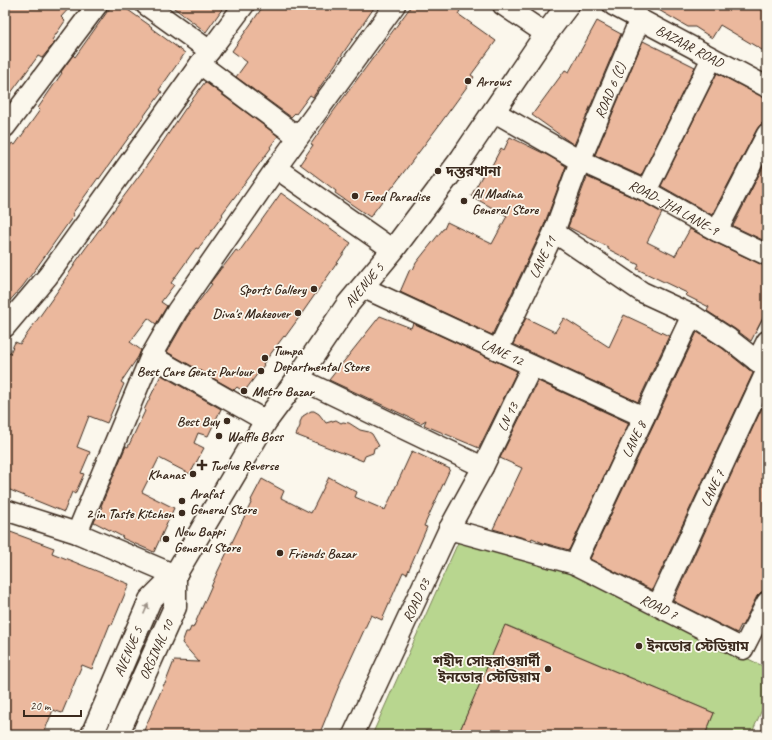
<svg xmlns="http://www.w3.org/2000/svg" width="772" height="740" viewBox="0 0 772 740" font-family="Caveat,'Noto Sans Bengali',sans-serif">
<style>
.green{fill:#b8d68f;stroke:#7a8056}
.building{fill:#ebb89d;stroke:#3b2a1e}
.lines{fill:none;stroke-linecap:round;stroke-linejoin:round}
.street-casing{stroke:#3b2a1e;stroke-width:23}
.secondary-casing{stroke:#3b2a1e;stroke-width:25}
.street{stroke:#fbf7ec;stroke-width:20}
.secondary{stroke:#fbf7ec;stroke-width:22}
.oneway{fill:#9b9085}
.poi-dot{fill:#3b2a1e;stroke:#fbf7ec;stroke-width:1.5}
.labels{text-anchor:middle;stroke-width:3.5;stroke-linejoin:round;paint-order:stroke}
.street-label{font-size:14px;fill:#3b2a1e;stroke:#fbf7ec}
.poi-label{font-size:14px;font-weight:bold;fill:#3b2a1e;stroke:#fbf7ec;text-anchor:start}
</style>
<rect width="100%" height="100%" fill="#fbf7ec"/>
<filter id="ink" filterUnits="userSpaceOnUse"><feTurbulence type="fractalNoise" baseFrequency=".025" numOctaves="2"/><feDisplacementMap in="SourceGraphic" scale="8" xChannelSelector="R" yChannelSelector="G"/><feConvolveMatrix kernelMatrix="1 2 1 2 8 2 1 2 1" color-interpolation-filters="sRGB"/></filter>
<g filter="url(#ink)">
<path class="green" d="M465,527L592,582L634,604L767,668V698L751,735H705L714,713L506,625L458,735H372Z"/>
<path class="building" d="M5,5H72L61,17L65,21L52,40L55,42L42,58L38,56L5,101Z
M112,5H121L152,27L151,28L185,53L159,90L162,92L149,109L99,179L98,178L72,214L74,215L37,267L22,287L5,306V154L12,143L15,145L40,110L38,108L62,73L61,72L73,55L75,57Z
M170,5H225L206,32Z
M264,5H376L313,97L310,95L296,114L295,113L291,117L236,77L247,62L232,51Z
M412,5H452L460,11L458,14L496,41L471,75L474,77L437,128L370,217L335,193L336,191L300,164L313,145L311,144L333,112Z
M650,5H767V53L720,25L712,38L695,27H688Z
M597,21L621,34L574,145L532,115L565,70L569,72Z
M643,41L695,67L641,176L595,155Z
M717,73L767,99V123L761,124L757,129L712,215L661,186Z
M205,82L278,136L270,147L271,148L222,214L223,215L198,249L196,248L171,283L174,285L161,302L167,306L156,324L148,318L130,342L141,350L138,357L121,382L124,384L107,423L89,416L77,447L90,452L81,473L84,474L75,494L72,492L64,512L5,488V361L8,352L10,353L15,342L20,344L64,282H63L74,266H73L85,249L150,161L185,109Z
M510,137L547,155L566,166L543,228L492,335L400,292L410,269L413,270L416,263L443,229H444L447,222L492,244L507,216L471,196L486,169L489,171L501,148L504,150Z
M767,159V242L733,226Z
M587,177L641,201L662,213L647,242L675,256L690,229L712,241L762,265L767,266V310L751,341L735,329L707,311L709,307L685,295L687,293L637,269L639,265L608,249V247L568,227Z
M281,193L351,243L298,319L285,337L284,336L263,364L264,365L244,392L237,387L234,390L167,352L187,317L212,284L210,283L217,274L222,267H223L236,250L239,252Z
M624,315L669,336L638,402L513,344L526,318L555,332L564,318L609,347Z
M380,316L411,328L413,323L517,371L479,448L424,425L426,420L421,423L329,380Z
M697,332L722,348L753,373L652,590L590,559Z
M161,375L221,409L208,436L198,433L194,443L204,448L190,474L159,458L142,492L174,508L154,552L122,538L123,537L94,522L102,507L101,506L123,453L126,446L128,447L145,411L144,410Z
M538,381L629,423L569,550L543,543L532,538L531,540L493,529L522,468L500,458Z
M767,397V591L761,592L757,596L742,626L741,625L737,633L673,601Z
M311,411H314L319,414L326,423L336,420L341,423L343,422L349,423L360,430L369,432L372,434L379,446L374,448L373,453L365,456L363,461L296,435L300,426V422L303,416Z
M412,451L450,469L424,526L427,527L407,574L403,572L382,620L371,615L343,676L319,735H142L164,684H165L174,661L199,662L182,643L186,632H189L191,627L193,628L218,571L252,501L251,500L262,479L284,491L281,498L311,513L329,477L357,492L355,497L385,510Z
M5,530L54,548L52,553L129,584L112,625L110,624L92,669L82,665L62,713L53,710L43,735H5Z
M505,625L714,713L705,735H458Z"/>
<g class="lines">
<defs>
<g id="street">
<path d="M146,5L210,51"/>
<path d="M503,5L546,34"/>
<path id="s1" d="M613,5L767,87"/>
<path d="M200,64L298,137"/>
<path id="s2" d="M493,111L580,161L646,191L717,231L767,255"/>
<path d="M5,127L97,5"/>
<path d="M276,168L393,250"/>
<path d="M646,191L712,58"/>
<path d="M717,231L767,134"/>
<path d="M554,232L642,292L692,315L729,339L767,369"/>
<path id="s3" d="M362,287L498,350L644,417"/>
<path d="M5,327L48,276L200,64L244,5"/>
<path id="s4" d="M498,350L554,232L580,161L640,19"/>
<path d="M151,356L266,421"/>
<path d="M757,361L767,341"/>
<path d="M298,378L483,467"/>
<path d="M5,510L77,533L175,575"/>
<path id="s5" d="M449,529L575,564L743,649L767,602"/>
<path d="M77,533L151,356L177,311L276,168L395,5"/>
<path id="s6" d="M575,564L692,315"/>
<path id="s7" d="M658,605L767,370"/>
<path id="s8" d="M353,735L449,529L483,467L532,366"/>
</g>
<g id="secondary">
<path id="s9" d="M92,735L150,600L175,575L266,421L298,378L348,304L393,250L462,158L546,34L568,5"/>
<path id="s10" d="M117,735L175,607V575"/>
</g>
</defs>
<use href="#street" class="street-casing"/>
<use href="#secondary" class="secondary-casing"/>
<use href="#street" class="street"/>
<use href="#secondary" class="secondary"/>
</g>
<defs><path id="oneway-solid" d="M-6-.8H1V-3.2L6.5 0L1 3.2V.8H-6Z"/></defs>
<use class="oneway" href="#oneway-solid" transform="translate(146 609) rotate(-67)"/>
</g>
<g class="poi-dot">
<circle cx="468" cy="81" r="4"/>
<circle cx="438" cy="171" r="4"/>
<circle cx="355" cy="196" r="4"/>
<circle cx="464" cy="201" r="4"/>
<circle cx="314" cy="289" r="4"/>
<circle cx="298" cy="313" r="4"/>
<circle cx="265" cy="358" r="4"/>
<circle cx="261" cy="371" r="4"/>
<circle cx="244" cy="391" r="4"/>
<circle cx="227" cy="421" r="4"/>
<circle cx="219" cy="436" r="4"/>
<path d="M200 459h4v4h4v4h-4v4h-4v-4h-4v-4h4z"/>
<circle cx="193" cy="474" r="4"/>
<circle cx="182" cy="501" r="4"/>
<circle cx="182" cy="513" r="4"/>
<circle cx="166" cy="539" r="4"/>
<circle cx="280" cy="553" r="4"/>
<circle cx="639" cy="646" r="4"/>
<circle cx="548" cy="669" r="4"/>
</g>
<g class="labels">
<g class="street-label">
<text dy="5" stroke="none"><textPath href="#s1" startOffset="87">BAZAAR ROAD</textPath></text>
<text dy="5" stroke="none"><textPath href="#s4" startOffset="283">ROAD 6 (C)</textPath></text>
<text dy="5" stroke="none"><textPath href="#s2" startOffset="205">ROAD- JHA LANE-9</textPath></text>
<text dy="5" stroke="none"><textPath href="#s4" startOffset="103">LANE 11</textPath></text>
<text dy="5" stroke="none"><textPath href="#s9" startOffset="529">AVENUE 5</textPath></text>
<text dy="5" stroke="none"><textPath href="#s3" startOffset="155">LANE 12</textPath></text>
<text dy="5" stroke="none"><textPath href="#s8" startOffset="354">LN 13</textPath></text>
<text dy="5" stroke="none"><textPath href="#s6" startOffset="138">LANE 8</textPath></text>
<text dy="5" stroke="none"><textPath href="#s7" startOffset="129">LANE 7</textPath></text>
<text dy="5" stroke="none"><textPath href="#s8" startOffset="149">ROAD 03</textPath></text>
<text dy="5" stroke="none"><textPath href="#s5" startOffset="225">ROAD 7</textPath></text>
<text dy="5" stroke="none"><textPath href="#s10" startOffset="94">ORGINAL 10</textPath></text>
<text dy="5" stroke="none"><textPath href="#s9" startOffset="91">AVENUE 5</textPath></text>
</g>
<g class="poi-label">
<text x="476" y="86">Arrows</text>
<text x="446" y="176">দস্তরখানা</text>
<text x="472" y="198">Al Madina<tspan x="472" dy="16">General Store</tspan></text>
<text x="363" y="201">Food Paradise</text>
<text x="306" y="294" text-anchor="end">Sports Gallery</text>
<text x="290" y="318" text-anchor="end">Diva's Makeover</text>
<text x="273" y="355">Tumpa<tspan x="273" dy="16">Departmental Store</tspan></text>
<text x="253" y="376" text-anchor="end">Best Care Gents Parlour</text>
<text x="252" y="396">Metro Bazar</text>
<text x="219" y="426" text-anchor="end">Best Buy</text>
<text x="227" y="441">Waffle Boss</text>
<text x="210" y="470">Twelve Reverse</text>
<text x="185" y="479" text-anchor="end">Khanas</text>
<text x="190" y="498">Arafat<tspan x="190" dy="16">General Store</tspan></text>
<text x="174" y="518" text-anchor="end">2 in Taste Kitchen</text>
<text x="174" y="536">New Bappi<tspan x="174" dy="16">General Store</tspan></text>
<text x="288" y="558">Friends Bazar</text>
<text x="647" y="651">ইনডোর স্টেডিয়াম</text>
<text x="540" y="666" text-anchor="end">শহীদ সোহরাওয়ার্দী<tspan x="540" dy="16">ইনডোর স্টেডিয়াম</tspan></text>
</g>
</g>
<rect width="772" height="740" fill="none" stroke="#fbf7ec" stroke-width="20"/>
<rect x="10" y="10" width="752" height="720" fill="none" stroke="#3b2a1e" stroke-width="1.5" filter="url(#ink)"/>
<path d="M24 710v6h57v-6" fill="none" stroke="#3b2a1e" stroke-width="2"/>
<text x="30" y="710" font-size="12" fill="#3b2a1e" stroke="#fbf7ec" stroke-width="3" paint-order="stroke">20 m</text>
</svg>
